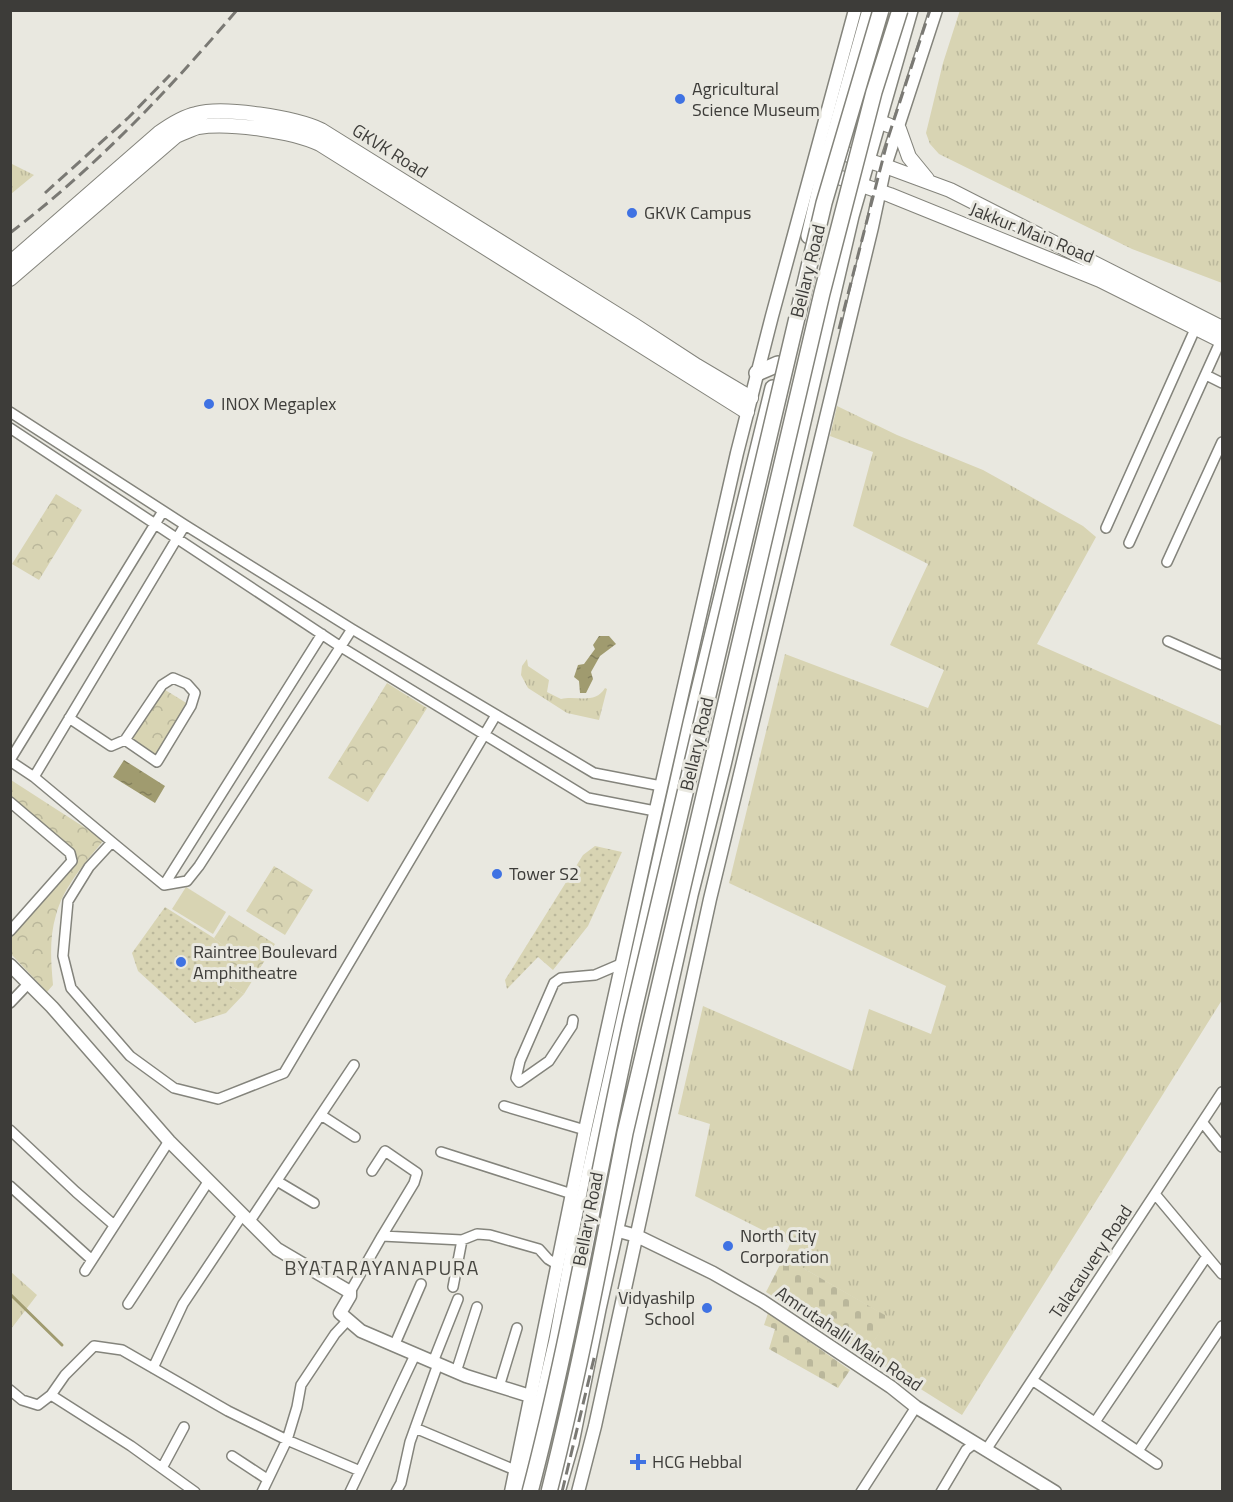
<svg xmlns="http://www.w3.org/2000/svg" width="1233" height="1502" viewBox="0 0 1233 1502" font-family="'Titillium Web',sans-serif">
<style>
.grass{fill:url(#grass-tufts)}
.forest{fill:url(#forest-crowns)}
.cemetery{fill:url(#cemetery-stones)}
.garden{fill:url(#garden-dots)}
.pitch{fill:#d8d4b3}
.water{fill:url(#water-ripples)}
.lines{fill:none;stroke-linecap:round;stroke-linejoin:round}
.stream{stroke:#a09b6f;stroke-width:3}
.minor-casing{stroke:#84847c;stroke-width:12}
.tertiary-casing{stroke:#84847c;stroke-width:15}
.secondary-casing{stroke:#84847c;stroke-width:16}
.trunk-casing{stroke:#84847c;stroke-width:18}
.minor{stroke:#fff;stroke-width:9}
.tertiary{stroke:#fff;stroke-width:12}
.secondary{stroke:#fff;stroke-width:14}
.trunk{stroke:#fff;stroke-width:15}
.rail{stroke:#7a7974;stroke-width:3;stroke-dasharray:12 6;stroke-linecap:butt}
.trunk-bridge-casing{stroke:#84847c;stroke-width:18;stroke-linecap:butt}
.trunk-bridge{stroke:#fff;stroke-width:15}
.poi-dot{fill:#3f72e3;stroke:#e9e8e0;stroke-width:2}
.labels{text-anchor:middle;stroke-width:6;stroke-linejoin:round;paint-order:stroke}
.poi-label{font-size:18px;fill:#3d3c39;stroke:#e9e8e0;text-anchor:start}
.street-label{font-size:18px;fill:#3d3c39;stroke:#e9e8e0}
.neighbourhood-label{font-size:20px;letter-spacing:1.5px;fill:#474640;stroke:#e9e8e0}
</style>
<defs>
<pattern id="grass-tufts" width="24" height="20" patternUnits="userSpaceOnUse" patternTransform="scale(1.5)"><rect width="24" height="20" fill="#d8d4b3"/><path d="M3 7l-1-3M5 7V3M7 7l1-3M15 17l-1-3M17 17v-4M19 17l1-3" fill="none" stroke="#bab79b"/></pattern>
<pattern id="forest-crowns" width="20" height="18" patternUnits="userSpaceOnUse" patternTransform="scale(1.5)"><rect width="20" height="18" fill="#d8d4b3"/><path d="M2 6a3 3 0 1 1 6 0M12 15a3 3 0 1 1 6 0" fill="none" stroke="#bab79b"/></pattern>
<pattern id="cemetery-stones" width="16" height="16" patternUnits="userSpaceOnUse" patternTransform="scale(1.5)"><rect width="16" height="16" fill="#d8d4b3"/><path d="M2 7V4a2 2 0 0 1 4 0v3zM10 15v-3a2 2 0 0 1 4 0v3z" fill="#bab79b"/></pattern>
<pattern id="garden-dots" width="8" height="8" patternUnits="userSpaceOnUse" patternTransform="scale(1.5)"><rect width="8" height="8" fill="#d8d4b3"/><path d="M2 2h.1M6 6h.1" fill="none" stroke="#bab79b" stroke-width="1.8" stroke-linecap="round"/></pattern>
<pattern id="water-ripples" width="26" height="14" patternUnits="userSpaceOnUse" patternTransform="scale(1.5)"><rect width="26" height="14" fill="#a09b6f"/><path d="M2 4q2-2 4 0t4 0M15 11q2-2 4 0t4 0" fill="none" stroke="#84805c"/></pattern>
</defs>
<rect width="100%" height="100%" fill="#e9e8e0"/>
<path class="grass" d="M960,10L1222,11V283L1132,249L939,154L930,144L926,133L943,63Z
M10,163L34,175L11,194H10Z
M837,406L897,435L983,470L1083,526L1096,537L1037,644L1222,726V1000L962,1415L865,1354L889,1318L784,1257L790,1244L695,1196L710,1124L678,1114L703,1006L852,1071L869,1009L931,1034L946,986L729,883L785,654L928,708L944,670L890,645L928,564L853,526L873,452L830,436Z
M527,659L528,666L549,680L547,692L561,699C576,695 595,705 605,688L607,689L599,720L567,713L528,688L521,675L522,666Z
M11,1272L37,1295L11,1329Z"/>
<path class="forest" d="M56,494L82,510L39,580L12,564Z
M387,683L427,708L368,802L328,778Z
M162,688L188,704L156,756L130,739Z
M11,780L104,840C86,861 63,888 56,915C49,938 51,962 53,985L47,992L11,954L10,927L76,855L11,800Z
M274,866L313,890L285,935L246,911Z
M229,915L275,944L244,994L230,986L225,947L214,938Z"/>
<path class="cemetery" d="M784,1257L890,1318L865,1354L766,1292Z
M768,1313L850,1370L838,1388L769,1349L775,1329L764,1325Z"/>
<path class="garden" d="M595,846L622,852L588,926L553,970L538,957L507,989L505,980L583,855Z
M165,907L214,938L225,947L230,986L244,994L226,1013L195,1023L138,971L132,953Z"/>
<path class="pitch" d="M186,887L226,912L213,934L172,909Z"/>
<path class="water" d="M599,636H609L616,644L600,656L591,672L593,679L586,693H580L579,681L574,677L578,665L584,664L595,649L593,645Z
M124,760L165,786L155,803L113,777Z"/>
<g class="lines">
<path class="stream" d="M10,1294L62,1345"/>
<defs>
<path id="minor" d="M1206,375L1222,383
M10,412L185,525L352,629L594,773L661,786
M10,428L341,647L588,798L655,811
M1106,528L1196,327
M1129,543L1221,340
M1167,562L1222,442
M352,629L199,866L187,881L164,885L112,842L89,867L68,901L63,956L71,988L130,1056L174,1088L218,1099L284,1073L496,715
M1168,641L1222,665
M69,718L111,746L125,740L162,685L173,678L187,684L195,693L191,706L157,762L125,740
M10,760L163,511
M10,761L34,777
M10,802L70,853L72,861L10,931
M112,842L34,777L185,525
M164,885L322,634
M10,1003L28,984
M573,1020L572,1026L549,1061L519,1082L516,1078L520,1061L554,983L561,978L595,975L623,963
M504,1106L585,1130
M321,1115L355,1137
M1203,1123L1222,1147
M10,1130L76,1192L114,1225
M441,1152L572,1194
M372,1171L385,1151L417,1173L414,1183L382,1236
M277,1181L314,1203
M10,1186L92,1260
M1155,1194L1222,1274
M250,1221L354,1065
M85,1271L169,1141
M453,1287L462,1240
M350,1292L382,1236L462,1240L477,1234L490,1235L539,1249L548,1259L558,1265
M128,1304L208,1182
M394,1346L421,1284
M433,1362L458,1299
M153,1368L183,1304L243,1214
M456,1372L477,1307
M1032,1380L1157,1464
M499,1387L517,1328
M10,1390L22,1400L38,1405L51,1395
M1095,1422L1207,1256
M415,1428L515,1470
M986,1450L1222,1092
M1138,1451L1222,1326
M232,1456L267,1479
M162,1468L184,1427
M195,1492L131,1446L51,1395L65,1375L94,1346L122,1350L228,1411L287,1440L360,1471L415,1355
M262,1492L287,1440L297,1407L301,1385L335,1334L348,1320
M350,1492L360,1471
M396,1492L401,1483L410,1442L438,1364
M861,1492L916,1407
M941,1492L966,1450L975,1443"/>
<path id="tertiary" d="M10,965L52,1007L169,1141L277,1249L350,1292V1296L340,1313L361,1331L466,1376L530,1396
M582,1221L637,1236L713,1273L762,1301L891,1387L916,1407L1055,1492
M511,1492L585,1130L649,840L737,453L772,316L855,10
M578,1492L595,1426L710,899L872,227L885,166L936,10"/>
<path id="secondary" d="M877,121L899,129L909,157L927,179
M830,149L885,166L950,190L1222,328
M824,172L890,195L1100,280L1222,341
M10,263L159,133C170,125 182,117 196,114C224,106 295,118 321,130L634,325L697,366L751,398
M10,279L176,136C183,133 191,129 198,127C229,122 293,131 320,144L747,412"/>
<path id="trunk" d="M809,236L824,172L870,10
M757,373L778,364
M521,1492L557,1340L579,1221L691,723L773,388
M557,1492L571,1443L598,1309L690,895L723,765L851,216L910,10"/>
</defs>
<use href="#minor" class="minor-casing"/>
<use href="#tertiary" class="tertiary-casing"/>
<use href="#secondary" class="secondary-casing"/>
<use href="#trunk" class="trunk-casing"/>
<use href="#minor" class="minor"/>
<use href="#tertiary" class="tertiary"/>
<use href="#secondary" class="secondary"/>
<use href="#trunk" class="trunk"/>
<path class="rail" d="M45,193L129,117L170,75
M10,233C95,168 168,91 237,10
M839,329L889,135L930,10
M562,1492L595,1354"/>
<defs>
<path id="trunk-bridge" d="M530,1492C571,1335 597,1175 632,1018L824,203L881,10
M549,1492C579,1373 602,1253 625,1133L822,293L874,92L900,10"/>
</defs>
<use href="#trunk-bridge" class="trunk-bridge-casing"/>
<use href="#trunk-bridge" class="trunk-bridge"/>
</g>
<g class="poi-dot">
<circle cx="680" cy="99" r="6"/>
<circle cx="632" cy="213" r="6"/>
<circle cx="209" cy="404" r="6"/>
<circle cx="497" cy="874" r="6"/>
<circle cx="181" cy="962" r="6"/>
<circle cx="728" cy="1246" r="6"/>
<circle cx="707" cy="1308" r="6"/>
<path d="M635 1453h6v6h6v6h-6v6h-6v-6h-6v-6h6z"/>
</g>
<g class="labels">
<g class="poi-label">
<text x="692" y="95">Agricultural<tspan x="692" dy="21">Science Museum</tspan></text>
<text x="644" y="219">GKVK Campus</text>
<text x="221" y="410">INOX Megaplex</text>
<text x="509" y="880">Tower S2</text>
<text x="193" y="958">Raintree Boulevard<tspan x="193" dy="21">Amphitheatre</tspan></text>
<text x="740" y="1242">North City<tspan x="740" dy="21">Corporation</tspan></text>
<text x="695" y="1304" text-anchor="end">Vidyashilp<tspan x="695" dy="21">School</tspan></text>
<text x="652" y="1468">HCG Hebbal</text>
</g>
<g class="street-label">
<text transform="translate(390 151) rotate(32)" y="6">GKVK Road</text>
<text transform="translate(1032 233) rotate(22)" y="6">Jakkur Main Road</text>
<text transform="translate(808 271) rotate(-76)" y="6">Bellary Road</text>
<text transform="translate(697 744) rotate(-77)" y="6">Bellary Road</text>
<text transform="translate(588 1219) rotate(-79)" y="6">Bellary Road</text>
<text transform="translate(1091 1262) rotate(-56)" y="6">Talacauvery Road</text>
<text transform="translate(849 1339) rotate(34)" y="6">Amrutahalli Main Road</text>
</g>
<g class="neighbourhood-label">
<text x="382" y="1275">BYATARAYANAPURA</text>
</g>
</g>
<rect width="1233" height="1502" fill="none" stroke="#3d3c39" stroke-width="24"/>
</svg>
